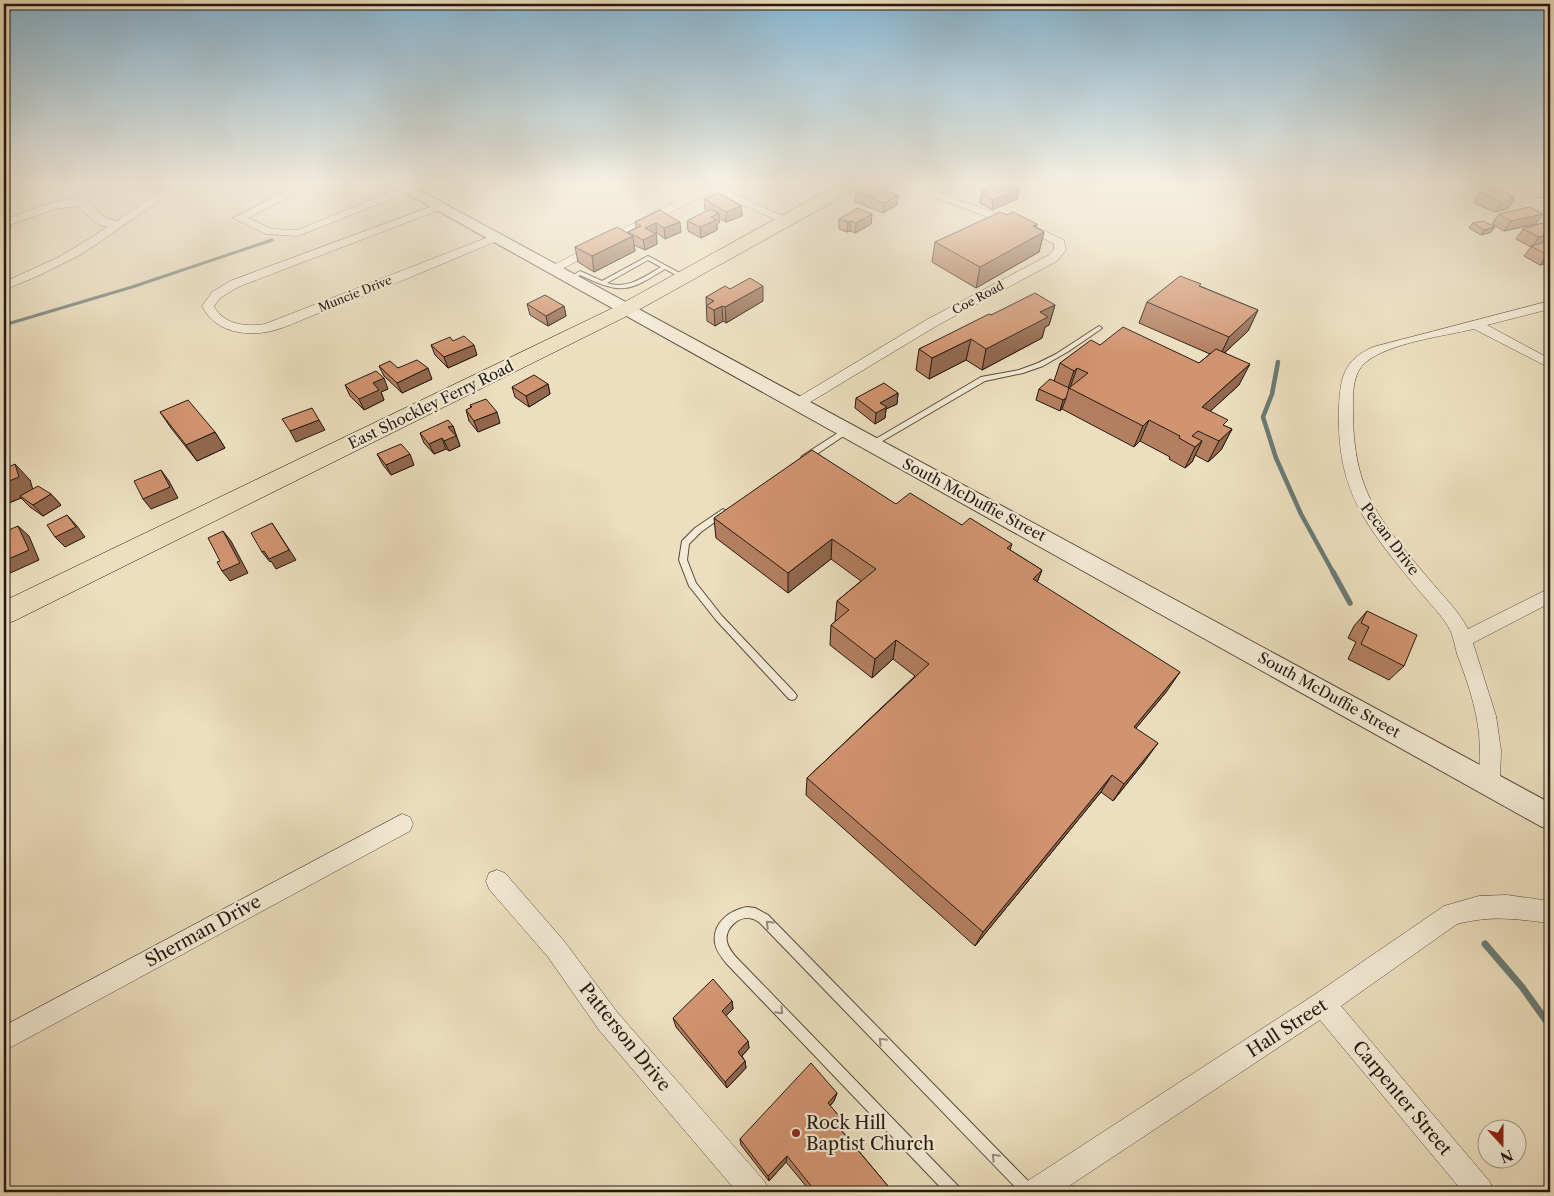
<svg xmlns="http://www.w3.org/2000/svg" width="1554" height="1196" viewBox="0 0 1554 1196" font-family="'Libre Caslon Text',serif">
<style>
.lines{fill:none;stroke-linecap:round;stroke-linejoin:round}
.stream-far3{stroke:#6a7a74;stroke-width:3}
.stream-far2{stroke:#6a7a74;stroke-width:4.5}
.stream-far1{stroke:#6a7a74;stroke-width:5.5}
.stream{stroke:#6a7a74;stroke-width:7}
.service-casing{stroke:#554a3c;stroke-width:2}
.minor-casing{stroke:#554a3c;stroke-width:1}
.tertiary-casing{stroke:#554a3c;stroke-width:2}
.primary-casing{stroke:#231811;stroke-width:1}
.trunk-casing{stroke:#231811;stroke-width:1}
.service{fill:#f3ead5;fill-rule:evenodd}
.minor{fill:#f3ead5;fill-rule:evenodd}
.tertiary{fill:#f3ead5;fill-rule:evenodd}
.primary{fill:#ecdebe;fill-rule:evenodd}
.trunk{fill:#ecdebe;fill-rule:evenodd}
.wall{fill:#b47f60;stroke:#231811}
.shaded-wall{fill:#92684e;stroke:#231811}
.building{fill:#d19470;stroke:#231811}
.oneway{stroke:#958c7d}
.poi-dot{fill:#8f2418;stroke:#f3ead5;stroke-width:2}
.labels{text-anchor:middle;stroke-width:4.5;stroke-linejoin:round;paint-order:stroke}
.far-street-label{font-size:12px;fill:#231811;stroke:#f3ead5}
.street-label{font-size:15px;fill:#231811;stroke:#f3ead5}
.near-street-label{font-size:18px;fill:#231811;stroke:#f3ead5}
.near-poi-label{font-size:18px;fill:#231811;stroke:#f3ead5;text-anchor:start}
</style>
<rect width="100%" height="100%" fill="#ecdebe"/>
<filter id="stains"><feTurbulence type="fractalNoise" baseFrequency=".004" numOctaves="4"/><feColorMatrix values="0 0 0 0 .2 0 0 0 0 .09 0 0 0 0 .02 0 0 0 .5 -.17"/></filter>
<radialGradient id="worn" r=".72"><stop offset=".6" stop-color="#630" stop-opacity="0"/><stop offset="1" stop-color="#630" stop-opacity=".3"/></radialGradient>
<g class="lines">
<path class="stream-far3" d="M4,325L132,287L272,240"/>
<path class="stream-far2" d="M1278,362L1272,394L1263,417L1276,458L1301,514L1334,574"/>
<path class="stream-far1" d="M1333,572L1350,603"/>
<path class="stream" d="M1485,944L1522,987L1550,1026"/>
<defs>
<path id="service" d="M1525,198H1550V202L1523,201L1522,200Z
M648,256L687,277L682,278L665,269C627,293 621,294 580,275L571,280L568,278L580,271L602,281ZM648,260L661,267C644,277 627,290 607,283Z
M1099,326L1102,328L1101,329L1069,351L1043,366L1023,373L985,381L874,446H871L867,444L981,377L1019,370L1038,363L1056,354Z
M844,429H850L851,431L808,460H802L801,458L802,456Z
M723,509L727,512L726,514L701,532L689,544L687,560L696,583L722,616L795,693L797,696L795,699L792,700L789,699L716,620L689,586L679,560L682,541L695,528Z
M747,907L755,908L768,915L1034,1187L1036,1192H1020L760,923C759,922 754,919 753,919C740,914 724,928 727,942C728,947 732,952 735,956L959,1187L961,1192H945L727,964C722,958 716,951 715,943C712,923 730,910 747,907Z"/>
<path id="minor" d="M4,184H20L4,191Z
M175,184H189L162,199L82,254L38,276L4,290V282L59,257L108,227L99,225L77,206L55,209L4,227V220C20,214 66,194 82,199C97,204 98,219 117,221L154,195Z
M299,184H313L248,218L272,229L297,230L403,187H411L412,189L411,191L298,236L266,234L233,218Z
M700,184H714L793,221L787,224L783,223L712,191L558,271L554,272L548,268L703,187Z
M898,184H914L1045,231L1064,240L1066,250L1057,261L938,325L802,407H792L790,404L792,401L928,319L1049,255L1054,249V244L1037,235Z
M438,204L444,207L442,209L238,287L220,298L214,306C224,325 246,327 265,324L491,236H499L501,238L499,240C440,265 381,290 322,312C302,319 281,331 260,333C236,335 213,328 202,306L212,292L230,281Z
M1550,301V309L1487,325L1550,359V368L1474,329C1444,336 1389,343 1366,362C1352,373 1353,395 1353,411C1353,491 1379,520 1428,578C1442,595 1458,610 1468,629L1550,588V603L1473,643L1496,716L1501,750L1500,784L1497,791L1490,793L1483,791C1477,778 1481,750 1479,734C1476,706 1467,680 1457,654C1455,647 1454,639 1451,632C1443,615 1427,601 1416,587C1366,526 1336,491 1339,408C1340,377 1344,360 1373,347Z
M402,814L410,817L413,824L410,831L4,1051V1026Z
M497,870L505,873L564,941L617,1012L765,1182L769,1192H737L599,1030L548,957L489,889L486,881L489,873Z
M1507,895L1550,901V923C1514,919 1493,915 1457,924L1341,1006L1490,1182L1494,1192H1463L1320,1020L1060,1192H1022L1026,1182L1314,995L1444,906L1479,896Z"/>
<path id="tertiary" d="M390,184H408L1550,803V830L1540,826Z"/>
<path id="primary" d="M1487,184H1508L1550,207V219L1544,218L1489,188Z"/>
<path id="trunk" d="M839,184H860L858,188L633,313L14,621L4,624V601L619,305Z"/>
</defs>
<use href="#service" class="service-casing"/>
<use href="#minor" class="minor-casing"/>
<use href="#tertiary" class="tertiary-casing"/>
<use href="#primary" class="primary-casing"/>
<use href="#trunk" class="trunk-casing"/>
<use href="#service" class="service"/>
<use href="#minor" class="minor"/>
<use href="#tertiary" class="tertiary"/>
<use href="#primary" class="primary"/>
<use href="#trunk" class="trunk"/>
</g>
<path class="wall" d="M982,189L1017,199L992,210L980,203Z
M856,192L898,195L897,205L883,213L855,202Z
M1480,193L1513,196L1508,209L1495,212L1474,203Z
M704,199L741,206L742,216L726,222L719,218V223L717,225V230L701,238L688,231L687,221L707,211L705,209Z
M660,210L681,232L665,239L657,233L656,234L657,244L645,250L634,245L635,251L594,272L578,262L575,247L628,233V232L636,228L635,222Z
M872,214L871,224L855,233L850,231L847,232L839,229V219Z
M1499,214L1536,224L1504,231L1492,224Z
M1007,215L1037,224L1036,227L1044,232L1039,252L976,288L932,262L935,242Z
M1473,223L1491,232L1481,235L1469,228Z
M1542,223L1550,262L1540,265L1524,256L1531,247L1516,239L1523,229Z
M1200,286L1258,310L1248,331L1225,352L1239,385L1210,411L1225,426L1232,429L1221,450L1208,462L1195,455L1192,462L1185,468L1169,459L1170,457L1140,441L1134,447L1062,409L1060,411L1036,400L1039,389L1054,381L1060,363L1100,345L1199,363L1210,354L1139,323L1147,302Z
M730,289L763,301L726,323L723,321L715,326L707,321L706,297Z
M527,304L564,306L566,316L548,326L530,315Z
M1055,305L1049,325L1045,327L1042,338L982,370L966,360L929,379L916,370L919,349L991,315Z
M453,341L477,355L448,368L435,355L431,345Z
M379,366L398,368L432,379L402,393L384,376Z
M548,384L550,394L529,407L515,397L512,387Z
M345,385L388,389L381,392L384,400L364,410L350,396Z
M898,393L897,404L886,409L885,418L875,424L855,408L856,398Z
M470,405L500,423L478,432L469,421L466,410L471,408Z
M160,412L215,432L225,448L197,461L171,428Z
M453,426L460,446L449,451L446,449L434,454L424,443L420,433Z
M377,454L414,465L391,475L383,465Z
M30,480L32,489L51,494L61,505L43,516L30,507L21,498L4,505Z
M896,504L962,525L1012,544L1010,550L1042,570L1037,582L1167,691L1136,728L1145,761L1113,801L1101,792L975,946L806,795L807,778L915,676L893,659L872,678L830,645L831,625L836,621H835L837,601L861,581L831,559L788,593L716,538L714,518Z
M1367,611L1404,666L1389,680L1348,659L1356,642L1348,638L1354,626Z
M732,1001L733,1009L726,1016L748,1041L749,1048L742,1056L745,1061L746,1068L727,1088L676,1027L673,1018Z
M837,1093L834,1101L830,1106L845,1123L842,1131L893,1192H811L786,1162L769,1181L741,1145L740,1139Z"/>
<path class="shaded-wall" d="M1019,189L1017,199L992,210L993,200Z
M898,195L897,205L883,213L884,203Z
M1513,196L1510,200L1515,199L1508,209L1495,212L1502,202L1510,197Z
M741,206L742,216L726,222V212Z
M719,213V223L717,225V230L701,238L700,227L711,217Z
M872,214L871,224L855,233L856,223Z
M1543,214L1536,224L1504,231L1511,221Z
M851,221L850,231L847,232L848,222Z
M680,222L681,232L665,239L664,228Z
M656,223L657,244L645,250L643,240L645,228Z
M1037,224L1033,238L1044,232L1039,252L976,288L980,267L1033,226Z
M1495,227L1491,232L1481,235L1484,230Z
M1550,234V242L1532,247L1539,237Z
M633,236L635,251L594,272L592,256Z
M1550,254V262L1540,265L1547,255Z
M763,286V301L726,323L725,307Z
M1055,305L1049,325L1045,327L1042,338L982,370L986,349L1040,312Z
M564,306L566,316L548,326L546,316Z
M722,306L723,321L715,326L714,310Z
M1258,310L1248,331L1219,358L1229,337Z
M971,339L966,360L929,379L932,358Z
M474,345L477,355L448,368L444,357Z
M1250,364L1239,385L1192,428L1202,407Z
M428,368L432,379L402,393L397,383Z
M1077,368L1070,388H1069L1067,391L1074,371Z
M384,378L388,389L381,392L384,400L364,410L359,399L373,383Z
M548,384L550,394L529,407L526,396Z
M898,393L897,404L886,409L885,418L875,424L876,413L880,403Z
M1066,398L1062,409L1060,411L1063,400Z
M497,412L500,423L478,432L474,421Z
M319,420L325,430L296,442L290,431Z
M1149,420L1140,441L1134,447L1143,426Z
M453,426L460,446L449,451L444,441L448,427Z
M1232,429L1221,450L1208,462L1219,441Z
M215,432L225,448L197,461L186,445Z
M442,438L446,449L434,454L429,444Z
M1202,441L1192,462L1185,468L1195,447Z
M410,454L414,465L391,475L386,465Z
M15,464L30,480L34,493L20,496L21,498L4,505V483Z
M161,470L169,481L178,498L151,509L143,499Z
M51,494L61,505L43,516L33,505Z
M67,515L77,526L85,537L65,547L55,537Z
M272,523L296,560L276,569L271,561L270,562L262,552Z
M18,526L29,536L39,560L8,574L4,570V561Z
M223,531L231,541L248,573L230,581L222,571Z
M832,539L831,559L788,593V573Z
M1042,570L1034,590L1033,579Z
M896,640L893,659L872,678L875,659Z
M1180,672L1167,691L1122,745L1134,727Z
M1158,743L1145,761L1113,801L1124,784Z
M1112,775L1101,792L975,946L983,932Z
M732,1001L733,1009L723,1019L722,1011Z
M748,1041L749,1048L739,1059L738,1052Z
M745,1061L746,1068L727,1088L725,1082Z
M837,1093L834,1101L825,1111L828,1103Z
M787,1156L786,1162L769,1181L768,1176Z"/>
<path class="building" d="M870,184H871L898,195L884,203L856,192Z
M994,184H1009L1019,189L993,200L982,193L986,191L982,189Z
M1501,189L1513,196L1510,197L1515,199L1502,202L1480,193Z
M719,193L741,206L726,212L704,199Z
M1530,207L1543,214L1511,221L1499,214Z
M858,208L872,214L856,223L851,221L848,222L839,219Z
M710,209L719,213L711,217L716,220L700,227L687,221Z
M660,210L680,222L664,228L656,223L645,228L656,234L643,240L628,232L641,226L635,222Z
M1000,212L1007,215L1013,212L1037,224L1033,226L1044,232L980,267L935,242Z
M1483,221L1495,227L1484,230L1473,223Z
M1542,223L1550,227V234L1539,237L1523,229Z
M617,227L633,236L592,256L575,247Z
M1550,241V254L1547,255L1531,246Z
M1180,276L1201,284L1199,286L1258,310L1229,337L1147,302Z
M750,278L763,286L725,307L722,306L714,310L706,306L714,301L706,297L725,286L730,289Z
M1035,293L1055,305L1040,312L1048,317L986,349L971,339L932,358L919,349L989,314L991,315Z
M545,295L564,306L546,316L527,304Z
M1123,327L1199,363L1216,349L1250,364L1202,407L1228,420L1223,425L1232,429L1219,441L1198,431L1192,436L1202,441L1195,447L1179,438L1180,436L1149,420L1143,426L1069,388L1088,373L1077,368L1074,371L1060,363L1091,340L1100,345Z
M464,336L474,345L444,357L431,345L450,337L453,341Z
M417,360L428,368L397,383L379,366L390,361L398,368Z
M376,371L384,378L373,383L379,390L359,399L345,385Z
M534,375L548,384L526,396L512,387Z
M1050,379L1069,388L1066,398L1063,400L1039,389Z
M884,383L898,393L880,403L887,407L876,413L856,398Z
M486,399L497,412L474,421L466,410L472,407L470,405Z
M188,400L215,432L186,445L160,412Z
M312,408L319,420L290,431L282,419Z
M448,420L453,426L448,427L456,436L444,441L442,438L429,444L420,433Z
M401,444L410,454L386,465L377,454Z
M812,450L896,504L910,493L962,525L970,518L1012,544L1007,548L1042,570L1033,579L1180,672L1134,727L1158,743L1124,784L1112,775L983,932L807,778L929,664L896,640L875,659L831,625L849,610L837,601L876,569L832,539L788,573L714,518Z
M15,464L19,477L4,483V469Z
M161,470L170,487L143,499L134,481Z
M38,486L51,494L33,505L20,496Z
M67,515L76,527L55,537L47,525Z
M272,523L289,550L269,559L264,551L262,552L251,533Z
M18,526L29,550L4,561V532Z
M223,531L240,563L222,571L217,562L220,561L208,538Z
M1367,611L1417,635L1404,666L1361,644L1369,627L1361,623Z
M713,979L732,1001L722,1011L748,1041L738,1052L745,1061L725,1082L673,1018Z
M811,1063L837,1093L828,1103L845,1123L840,1129L893,1192H816L787,1156L768,1176L740,1139Z"/>
<defs><path id="oneway-chevron" d="M-2-3.5L2.5 0L-2 3.5" fill="none" stroke-width="1.6" stroke-linecap="round" stroke-linejoin="round" transform="scale(1.25)"/></defs>
<g class="oneway">
<use href="#oneway-chevron" transform="translate(769 924) rotate(-136)"/>
<use href="#oneway-chevron" transform="translate(780 1011) rotate(46)"/>
<use href="#oneway-chevron" transform="translate(882 1041) rotate(-134)"/>
<use href="#oneway-chevron" transform="translate(995 1157) rotate(-134)"/>
</g>
<linearGradient id="sky" x2="0" y2="1"><stop stop-color="#88b7d4"/><stop offset="0.52" stop-color="#f6f0e2"/><stop offset="1" stop-color="#f6f0e2" stop-opacity="0"/></linearGradient>
<rect width="1554" height="352" fill="url(#sky)"/>
<circle class="poi-dot" cx="796" cy="1133" r="5"/>
<g class="labels">
<g class="far-street-label">
<text transform="translate(355 294) rotate(-22)" y="4">Muncie Drive</text>
<text transform="translate(978 298) rotate(-28)" y="4">Coe Road</text>
</g>
<g class="street-label">
<text transform="translate(431 405) rotate(-26)" y="5">East Shockley Ferry Road</text>
<text transform="translate(974 500) rotate(28)" y="5">South McDuffie Street</text>
<text transform="translate(1390 539) rotate(53)" y="5">Pecan Drive</text>
<text transform="translate(1329 695) rotate(29)" y="5">South McDuffie Street</text>
</g>
<g class="near-street-label">
<text transform="translate(203 931) rotate(-29)" y="6">Sherman Drive</text>
<text transform="translate(1287 1028) rotate(-33)" y="6">Hall Street</text>
<text transform="translate(625 1037) rotate(51)" y="6">Patterson Drive</text>
<text transform="translate(1402 1098) rotate(50)" y="6">Carpenter Street</text>
</g>
<g class="near-poi-label">
<text x="806" y="1129">Rock Hill<tspan x="806" dy="21">Baptist Church</tspan></text>
</g>
</g>
<rect width="1554" height="1196" fill="none" stroke="#ecdebe" stroke-width="20"/>
<rect x="5" y="5" width="1544" height="1186" fill="none" stroke="#231811" stroke-width="2.5"/>
<rect x="10" y="10" width="1534" height="1176" fill="none" stroke="#231811"/>
<g transform="translate(1502 1144) rotate(159)"><circle r="24" fill="#f3ead5" stroke="#a09687"/>
<path d="M0-4L9 19L0 12L-9 19Z" fill="#8f2418"/>
<text y="-8" font-size="14" font-weight="bold" text-anchor="middle" fill="#231811">N</text>
</g>
<rect width="100%" height="100%" filter="url(#stains)"/>
<rect width="100%" height="100%" fill="url(#worn)"/>
</svg>
